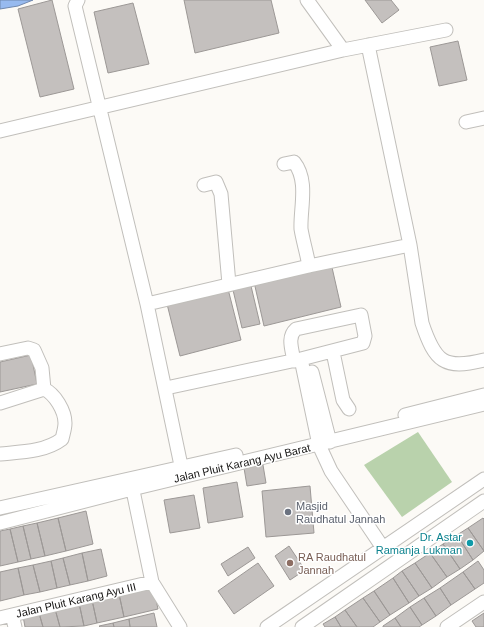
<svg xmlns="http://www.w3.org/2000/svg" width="484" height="627" viewBox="0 0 484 627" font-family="Helvetica,sans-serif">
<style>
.green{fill:#b9d2ac}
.water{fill:#97baef;stroke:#7088ad}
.building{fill:#c4c0be;stroke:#9c9896}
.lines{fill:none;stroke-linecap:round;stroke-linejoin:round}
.minor-casing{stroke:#c1bfbb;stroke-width:15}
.minor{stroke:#fff;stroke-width:13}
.worship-dot{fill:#6b7280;stroke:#fff;stroke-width:1.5}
.culture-dot{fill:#0f9aa8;stroke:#fff;stroke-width:1.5}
.education-dot{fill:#8d6e63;stroke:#fff;stroke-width:1.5}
.labels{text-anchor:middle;stroke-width:3;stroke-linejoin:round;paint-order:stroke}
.street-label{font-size:11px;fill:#151413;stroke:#fff}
.worship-label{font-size:11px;fill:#5b616d;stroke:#fff;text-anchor:start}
.culture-label{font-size:11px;fill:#0d838f;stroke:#fff;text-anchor:end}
.education-label{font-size:11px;fill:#785e54;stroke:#fff;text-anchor:start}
</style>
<rect width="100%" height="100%" fill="#fcfaf6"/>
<path class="green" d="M418,432L452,482L402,517L364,465Z"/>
<path class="water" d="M0,0H33L18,6L0,9Z"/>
<path class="building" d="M52,0L74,89L40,97L18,9Z
M184,0H271L279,33L195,53Z
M365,0H391L399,10L382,23Z
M133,3L149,64L108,73L94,12Z
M458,41L467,80L439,86L430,47Z
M331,263L341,307L264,326L254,282Z
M251,286L260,324L242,328L233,290Z
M228,289L241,340L180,356L167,304Z
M31,355L37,384L0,392V362Z
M263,465L266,483L247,486L244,468Z
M237,482L243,517L208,523L203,488Z
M310,486L314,533L266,537L262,491Z
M194,495L200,528L170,533L164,500Z
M86,511L93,544L66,551L58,518Z
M58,518L66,551L45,556L37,523Z
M483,518L484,519V551L468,528Z
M37,523L45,556L31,559L23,526Z
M23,526L31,559L18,562L10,529Z
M468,528L484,551L473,560L457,535Z
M10,529L18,562L0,566V531Z
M457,535L473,560L460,569L443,544Z
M443,544L460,569L447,577L430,553Z
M289,546L305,570L290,580L275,556Z
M248,547L255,558L228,576L221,564Z
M101,549L107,576L88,581L82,553Z
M82,553L88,581L70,585L63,558Z
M430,553L447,577L432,588L415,563Z
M63,558L70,585L57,588L51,561Z
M51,561L57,588L40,592L33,565Z
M478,561L484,570V583L475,589L463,572Z
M258,563L274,586L234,614L218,591Z
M415,563L432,588L419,596L402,571Z
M33,565L40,592L24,595L18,568Z
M18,568L24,595L0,601V572Z
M402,571L419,596L409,603L393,578Z
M463,572L475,589L451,605L440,588Z
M393,578L409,603L390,615L374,591Z
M153,586L158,609L124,617L119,594Z
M440,588L451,605L436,616L424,598Z
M374,591L390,615L380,622L363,598Z
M119,594L124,617L97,623L92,600Z
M363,598L380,622L373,627H357L345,610Z
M424,598L436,616L422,625L410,607Z
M92,600L97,623L84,626L79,603Z
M79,603L84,626L60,627L55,609Z
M410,607L422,625L419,627H401L395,618Z
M55,609L60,627H43L39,613Z
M345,610L357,627H341L335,617Z
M39,613L43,627H25L23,616Z
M154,613L157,627H130L129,619Z
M484,613V627H476L472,621Z
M335,617L341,627H325L323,624Z
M395,618L401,627H383V626Z
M129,619L130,627H114L113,623Z
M113,623L114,627H100L99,626Z"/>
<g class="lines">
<defs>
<path id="minor" d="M78,0L75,6L147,304L183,475
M307,0L343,50
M466,122L484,118
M0,131L343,50L446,30
M284,164L294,162C309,181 300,208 301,229C303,241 307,254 309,266
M204,185L216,182L221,194L229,284
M410,245L422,323C435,362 444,370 484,360
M147,304L309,266L410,245L368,45
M333,352L343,400L349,409
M0,354L28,348L34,350L42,368L44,389L0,403
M301,359L319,445L331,471L383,548
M312,372L330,442
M166,388L301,359L363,343L365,336L361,315L296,329C287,337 292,349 294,361
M405,415L484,395
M0,454C20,452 45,452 62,439C63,434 65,429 65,423C65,411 55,394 44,389
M131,481L152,582L180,627
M0,508L236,455
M0,523L132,489L484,404
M12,615L15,627
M0,618L152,582
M267,627L484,479
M302,627L484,501
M447,627L484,602"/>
</defs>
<use href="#minor" class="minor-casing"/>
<use href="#minor" class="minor"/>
</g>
<circle class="worship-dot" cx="288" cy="512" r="4"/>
<circle class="culture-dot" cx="470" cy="543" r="4"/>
<circle class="education-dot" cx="290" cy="563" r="4"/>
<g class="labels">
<g class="street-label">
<text transform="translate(242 463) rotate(-13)" y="4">Jalan Pluit Karang Ayu Barat</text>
<text transform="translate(76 600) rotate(-13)" y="4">Jalan Pluit Karang Ayu III</text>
</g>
<g class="worship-label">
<text x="296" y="510">Masjid<tspan x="296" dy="13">Raudhatul Jannah</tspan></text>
</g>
<g class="culture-label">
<text x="462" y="541">Dr. Astar<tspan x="462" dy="13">Ramanja Lukman</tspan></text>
</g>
<g class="education-label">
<text x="298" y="561">RA Raudhatul<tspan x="298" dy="13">Jannah</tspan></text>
</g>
</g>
</svg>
